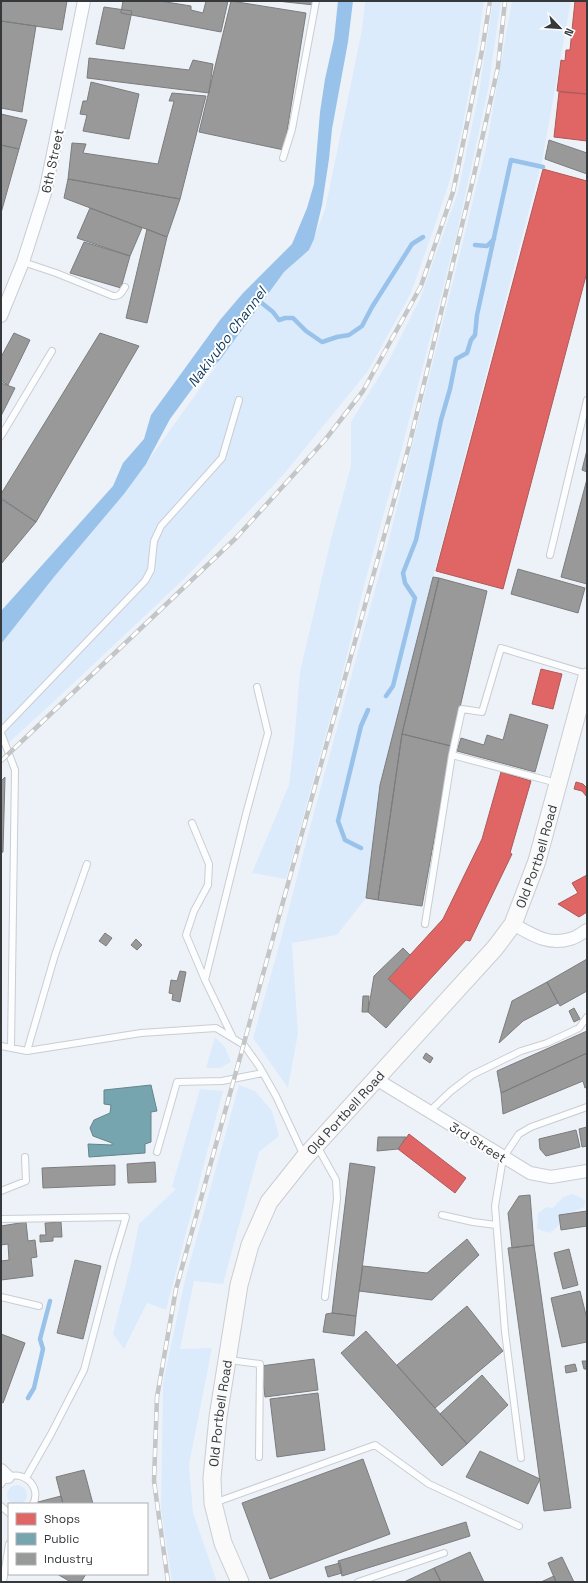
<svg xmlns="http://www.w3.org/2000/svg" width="588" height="1583" viewBox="0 0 588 1583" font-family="'Space Grotesk',sans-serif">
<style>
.green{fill:#dbebfb}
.water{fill:#99c2eb}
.shops{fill:#e06666;stroke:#ad5859}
.public{fill:#76a5af;stroke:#62858c}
.industry{fill:#999;stroke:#7b7c7d}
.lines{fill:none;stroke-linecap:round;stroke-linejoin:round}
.stream{stroke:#99c2eb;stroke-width:4.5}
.lane-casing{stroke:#cacdd2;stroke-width:8}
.street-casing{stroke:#cacdd2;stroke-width:14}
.secondary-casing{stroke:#cacdd2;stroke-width:19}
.lane{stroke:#fcfdfe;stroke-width:6}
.street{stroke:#fcfdfe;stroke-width:12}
.secondary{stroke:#fafafb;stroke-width:17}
.rail-casing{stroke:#c3c5c6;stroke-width:4.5}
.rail{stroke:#fff;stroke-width:3;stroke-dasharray:9;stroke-linecap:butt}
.labels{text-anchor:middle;stroke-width:4;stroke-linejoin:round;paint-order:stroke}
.street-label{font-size:13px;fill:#35393c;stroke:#fff}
.water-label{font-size:14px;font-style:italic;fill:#0e385c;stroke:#fff}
</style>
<rect width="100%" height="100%" fill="#edf2f8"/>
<path class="green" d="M365,1H484L477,49L462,129L449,183L434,228L411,293L368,371L284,474L187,576L63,693L1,750V644L54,577L124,494L284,272L309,250L325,210L362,30Z
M493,1H501L488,90L456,237L403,444L365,582L340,683L286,879L252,873L289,785L294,743L300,672L331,539L351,466V422L388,362L420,299L458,192L479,92Z
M512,1H571L542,161L433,577L380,785L366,898L337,935L292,943L298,1033L288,1088L253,1038L281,939L313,816L390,535L486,148Z
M215,1037L225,1047L231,1062L220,1068H206Z
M239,1085L255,1091L272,1111L279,1136L259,1152L223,1284L194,1281L180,1349L212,1348L189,1464L193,1513L217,1582H172L161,1509L163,1383L185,1280Z
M200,1089L223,1091L166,1310L147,1303L124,1349L113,1334L131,1263L139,1224L176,1189L172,1187Z
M573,1194L585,1200L584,1207L575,1211L550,1233L537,1229L538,1213L547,1207L553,1208L563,1197Z
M7 1495a10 10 0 1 1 20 0a10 10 0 1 1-20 0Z"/>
<path class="water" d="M338,1H353L348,42L332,129L329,159L322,205L314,239L309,250L284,272L220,360L195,385L170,419L146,464L124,494L54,577L1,644V611L113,486L123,463L144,439L151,415L220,320L243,293L292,244L307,208L314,184L320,112L325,79L334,39Z"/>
<path class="shops" d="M575,1H587V94L557,91L561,60L565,61L566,50H570Z
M559,92L587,94V141L554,137Z
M543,169L587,181V272L503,589L436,571Z
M541,669L562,674L553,709L532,704Z
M501,772L531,781L510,853L512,854L470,941L466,940L411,1000L388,979L443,919L482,839Z
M576,782L583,784L587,788V797L582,791L574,789Z
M587,875V912L579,917L558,904L578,893L572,883Z
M409,1134L466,1178L455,1193L398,1149Z"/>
<path class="public" d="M151,1085L157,1111L151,1112V1142L145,1144V1153L89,1157L88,1144L112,1145V1143L93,1136L90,1128L94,1120L110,1113L111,1105L104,1104V1090Z"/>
<path class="industry" d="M1,1H67L62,30L1,21Z
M123,1H160L191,6V10L203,13L206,1H228L221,32L121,13Z
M231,1L306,13L284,150L199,132Z
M277,1H314V5Z
M104,7L132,11L124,49L96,44Z
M1,21L36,26L22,112L1,108Z
M89,58L189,70L193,60L213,64L209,93L87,78Z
M91,82L139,94L129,139L83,131L87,115L80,114L83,101H87Z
M172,93L206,96L180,199L68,179L72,143L86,144L83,153L158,164L174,101H169Z
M1,114L27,120L19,149L1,145Z
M549,140L587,153V174L545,159Z
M1,145L19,149L1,213Z
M68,179L180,199L167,237L64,198Z
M90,208L142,228L130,256L77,238Z
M147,229L167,237L147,323L126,318Z
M84,242L130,256L121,288L70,273Z
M14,333L30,340L8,385L1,381V357Z
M100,333L139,346L36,522L1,498V494Z
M1,383L15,388L1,416Z
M587,450V472L582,470Z
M587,479V584L561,577Z
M1,499L36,522L1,564Z
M518,569L585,588L578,613L511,594Z
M433,577L439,578L402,734L378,900L366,898L380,785Z
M439,578L487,591L451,746L402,734Z
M510,714L548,725L535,772L457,751L461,738L484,745L487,735L503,740Z
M402,734L451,746L422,906L378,900Z
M5,777L3,852L1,853V781Z
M105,933L112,938L106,946L99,941Z
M136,939L142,945L137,950L131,945Z
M403,948L410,955L388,979L411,1000L386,1028L368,1012L374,976Z
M587,959V991L560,1006L547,982Z
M180,971L186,972L180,1002L172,1000L173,994L169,993L171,980L177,981Z
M547,982L558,1003L523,1021L499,1043L512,1001Z
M363,996H369L368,1012H362Z
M574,1008L580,1019L574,1022L569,1011Z
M587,1031V1053L501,1093L497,1071Z
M426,1053L433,1058L430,1063L423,1058Z
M587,1053V1087L585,1088L583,1081L503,1114L501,1093Z
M587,1127V1146L582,1147L579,1129Z
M576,1130L580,1147L546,1156L540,1149L539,1139Z
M378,1137H406L398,1149L377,1151Z
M155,1162L156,1182L128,1183L127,1164Z
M350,1163L375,1167L356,1316L332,1313Z
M115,1165V1185L43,1188L42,1168Z
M530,1195L534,1245L512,1248L508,1213L519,1196Z
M587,1211V1226L561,1230L559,1215Z
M26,1222L28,1241L35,1240L37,1257L31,1258L33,1276L1,1280V1261L9,1260L8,1244L1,1245V1226Z
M61,1222L62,1237H53V1241L40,1242V1235H46L45,1223Z
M467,1239L479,1255L432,1300L359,1291L363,1266L427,1273Z
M534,1245L571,1508L544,1511L508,1248Z
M569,1249L578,1285L563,1289L554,1253Z
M75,1260L101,1266L83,1339L57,1333Z
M580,1291L587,1319V1342L562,1347L551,1298Z
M467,1306L503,1351L435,1408L397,1365Z
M332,1313L356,1316L354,1336L323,1332L326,1314Z
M366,1331L467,1444L442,1466L341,1353Z
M1,1334L25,1343L3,1403L1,1402Z
M314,1359L318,1390L265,1397L261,1366Z
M582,1361H587V1369H584Z
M575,1364L577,1371L566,1373L565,1366Z
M482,1375L508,1405L467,1444L440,1414Z
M318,1393L325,1450L277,1457L270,1399Z
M480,1451L540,1479L528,1504L466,1477Z
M363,1459L390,1534L270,1579L242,1503Z
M84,1470L93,1504H63L56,1477Z
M61,1496L63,1504H38V1502Z
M466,1522L470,1536L342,1576L338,1561Z
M470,1552L484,1582H441L434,1568Z
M562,1557L574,1582H556L548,1563Z
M340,1563L342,1573L328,1577L325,1567Z
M434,1568L441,1582H404Z
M57,1574H86L81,1582H71Z
M554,1576L556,1582H541Z"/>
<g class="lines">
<path class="stream" d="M475,245L487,246L494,239
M258,300L273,312L279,320L285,318H293L306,331L322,342L337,337L349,335L362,326L372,307L412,244L423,237
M386,696L393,686L415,598L405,583L403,573L416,540L441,420L450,389L456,359L467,353L471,340L475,335L477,315L511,160L543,167
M361,848L345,840L338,821L361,726L368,710
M28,1398L34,1388L43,1349L40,1339L50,1301"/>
<defs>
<path id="lane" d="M283,158L292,129L316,1
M23,262L56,273L113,296C120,297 122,292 125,287
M1,436L52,351
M550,555L587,400
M1,731L145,581L151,570L154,541L161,526L222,458L239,400
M1,733L15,770L11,1048
M452,755L557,783
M192,823L209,864L208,885L194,911L186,935L205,980
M425,924L452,755L462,709L482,712L501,648L587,674
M233,1038L205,980L246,814L268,733L257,687
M1,1046L27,1051L141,1033L216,1028L244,1045L259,1066L276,1096L304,1156
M27,1051L55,955L87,864
M430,1111L451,1091L472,1075L521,1051L547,1043L579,1028L587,1017
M317,1146L336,1180L337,1199L325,1297
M157,1152L177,1082L222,1081L263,1073
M1,1191L26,1181L25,1157
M442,1215L473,1222L496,1225
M1,1219L126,1217L113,1260L84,1370L51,1434L26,1478
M1,1297L39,1306
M229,1360L260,1364L259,1457
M521,1458L505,1332L495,1206L503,1158L519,1134L531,1127L587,1107
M1,1484C14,1464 44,1483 33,1504
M214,1503L375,1445L429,1484L519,1526
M1,1506L9,1513
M3,1582L9,1544
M358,1582L444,1553"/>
<path id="street" d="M1,316L23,262L45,193L84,1
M513,924C531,934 548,946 570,939C576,938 582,933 587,930
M376,1079L530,1173L551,1177L587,1171
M1,1470L8,1477"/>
<g id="secondary">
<path id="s1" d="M240,1582L223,1543L213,1503L212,1478L218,1417L239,1285L250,1245L269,1202L304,1158L495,948L513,924L537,861L587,677"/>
</g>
</defs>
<use href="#lane" class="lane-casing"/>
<use href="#street" class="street-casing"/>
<use href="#secondary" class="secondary-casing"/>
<use href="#lane" class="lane"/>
<use href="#street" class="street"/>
<use href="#secondary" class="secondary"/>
<defs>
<path id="rail" d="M1,761L236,538L325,440L363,391L421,286L453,192L482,51L490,1
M168,1582L154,1481L157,1397L176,1289L409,446L474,175L498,67L505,1"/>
</defs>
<use href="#rail" class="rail-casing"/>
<use href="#rail" class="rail"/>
</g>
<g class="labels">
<g class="street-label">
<text transform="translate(52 161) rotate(-78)" y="5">6th Street</text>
<text dy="5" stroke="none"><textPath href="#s1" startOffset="834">Old Portbell Road</textPath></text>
<text dy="5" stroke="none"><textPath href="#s1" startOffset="510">Old Portbell Road</textPath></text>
<text transform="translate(478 1142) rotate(32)" y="5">3rd Street</text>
<text dy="5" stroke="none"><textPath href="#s1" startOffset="174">Old Portbell Road</textPath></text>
</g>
<g class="water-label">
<text transform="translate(227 337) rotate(-53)" y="5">Nakivubo Channel</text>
</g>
</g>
<rect width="588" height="1583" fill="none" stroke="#35393c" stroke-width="4"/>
<rect x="8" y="1503" width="140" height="72" fill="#ffffff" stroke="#aeb0b1"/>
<rect x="16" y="1513" width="20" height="12" fill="#e06666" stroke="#aeb0b1"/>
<text x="44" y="1523" font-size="12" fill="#35393c">Shops</text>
<rect x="16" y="1533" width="20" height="12" fill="#76a5af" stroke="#aeb0b1"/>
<text x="44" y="1543" font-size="12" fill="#35393c">Public</text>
<rect x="16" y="1553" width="20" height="12" fill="#999999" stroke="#aeb0b1"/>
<text x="44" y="1563" font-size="12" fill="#35393c">Industry</text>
<g transform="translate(560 28) rotate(115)" stroke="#ffffff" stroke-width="3" paint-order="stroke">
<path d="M0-3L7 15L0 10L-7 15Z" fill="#35393c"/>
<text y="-6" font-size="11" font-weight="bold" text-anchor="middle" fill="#35393c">N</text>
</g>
</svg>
